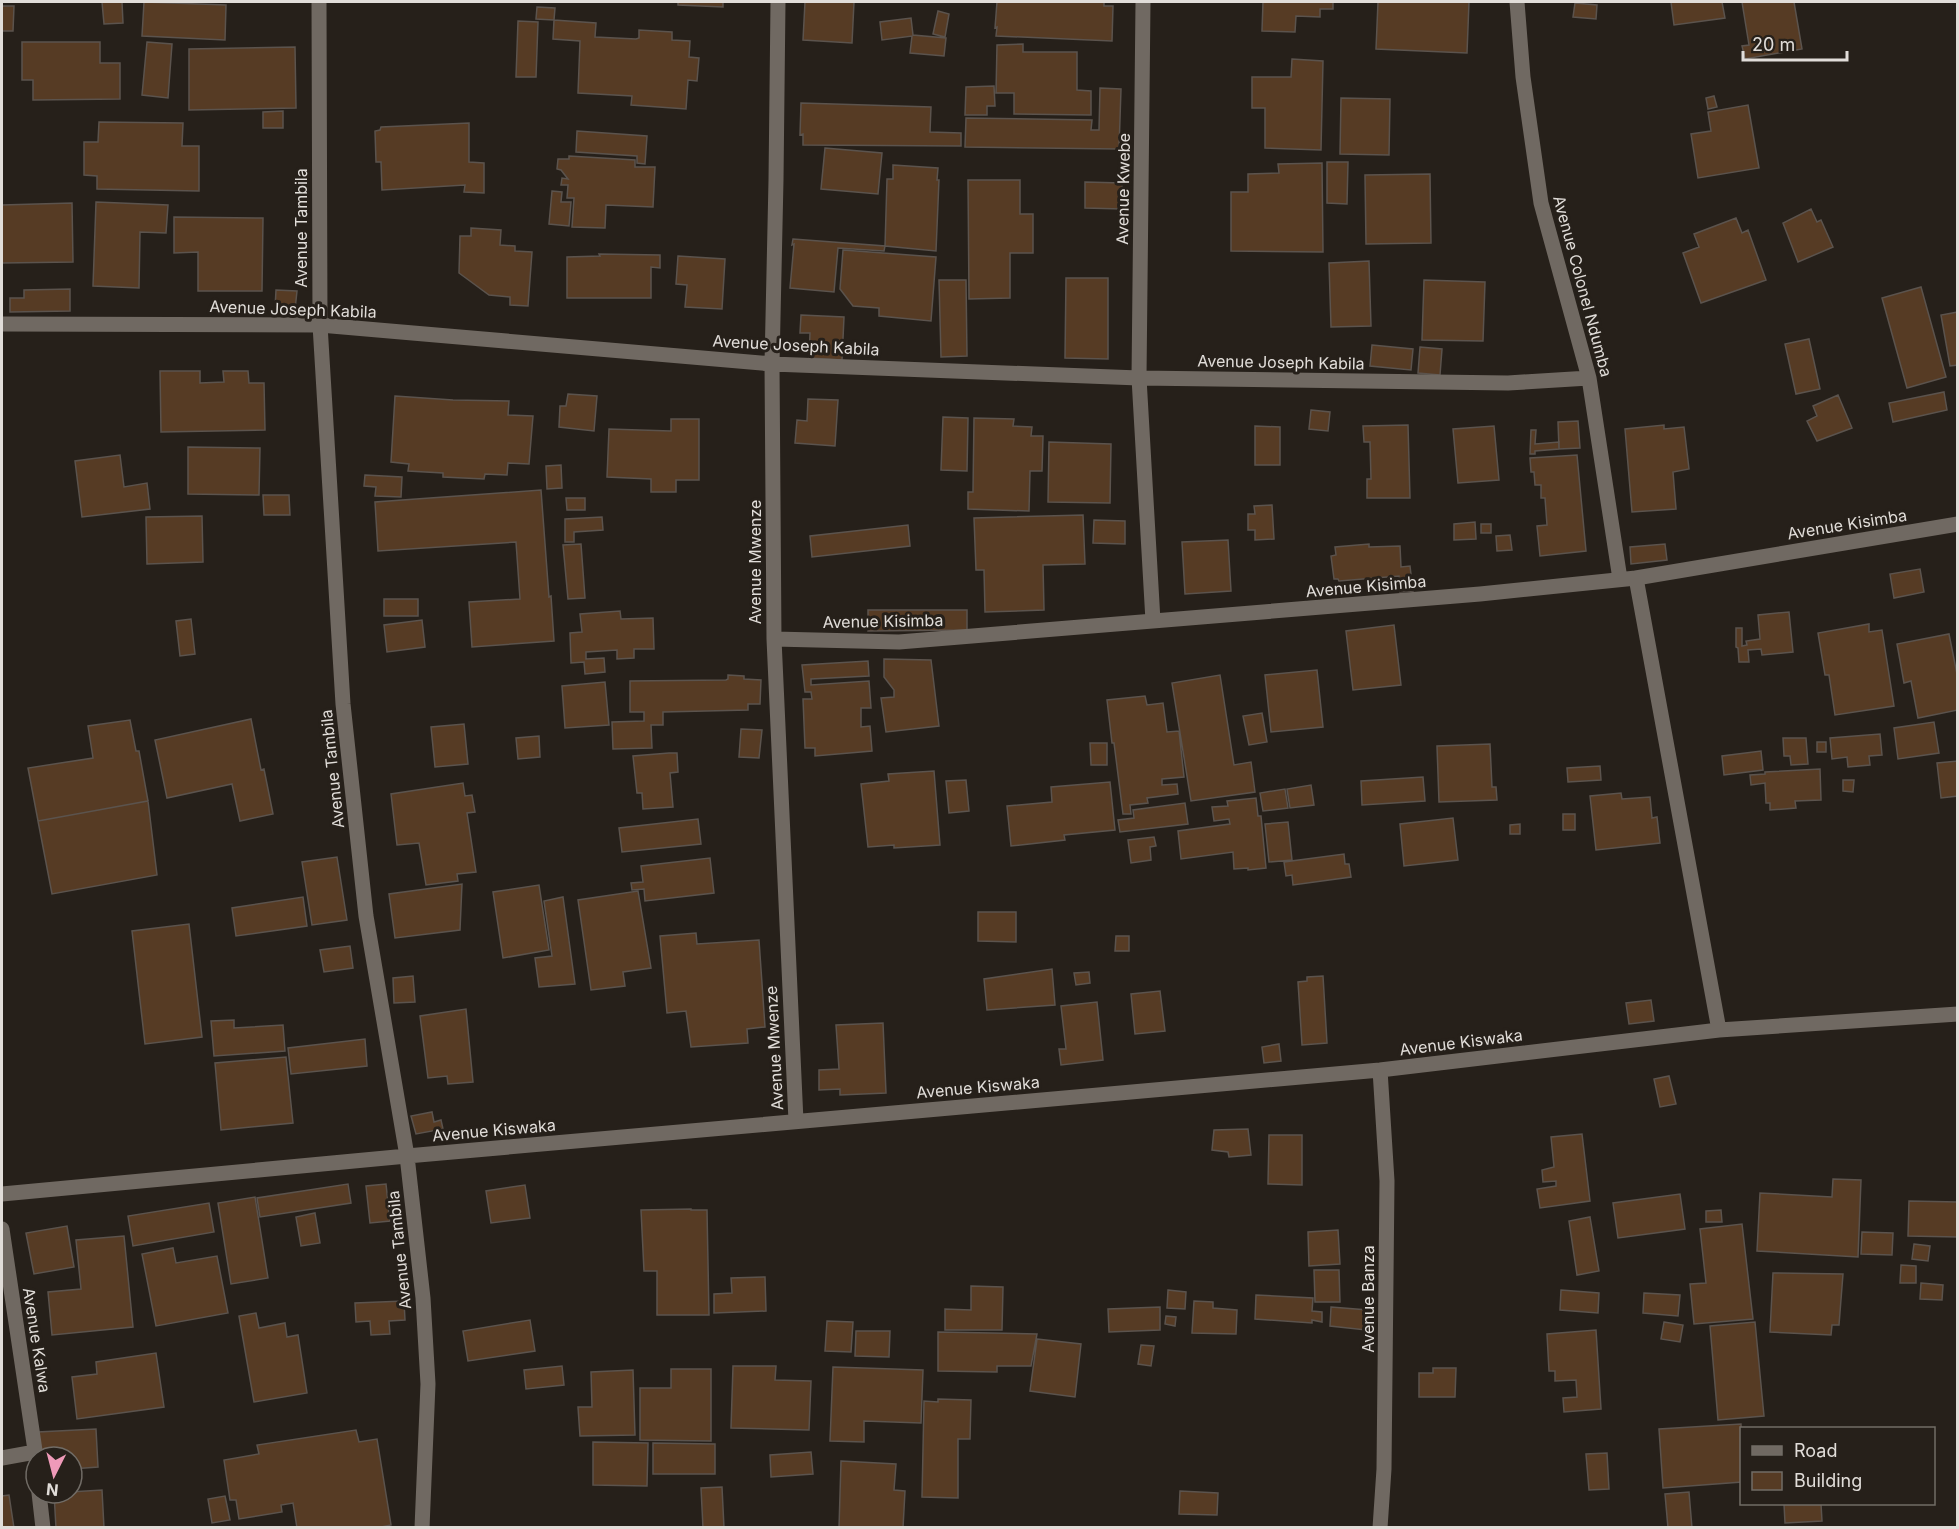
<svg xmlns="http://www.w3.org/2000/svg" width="1959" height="1529" viewBox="0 0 1959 1529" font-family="Inter,sans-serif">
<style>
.building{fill:#563b24;stroke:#5b534d;stroke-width:1.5}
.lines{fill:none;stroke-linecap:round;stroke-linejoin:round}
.minor{stroke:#706962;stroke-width:15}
.labels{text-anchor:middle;stroke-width:6;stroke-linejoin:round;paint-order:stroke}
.street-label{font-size:16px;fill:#e1ddd9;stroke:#26201a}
</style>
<rect width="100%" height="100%" fill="#26201a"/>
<path class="building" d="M102,2H122L123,23L104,24Z
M144,2L226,5L225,40L142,36Z
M678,2H723V7L678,5Z
M805,2H854L852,43L803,40Z
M997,2H1104V6H1113L1112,41L996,36L997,27L995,28Z
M1263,2H1333V9H1320V17L1296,16L1295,32L1262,31Z
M1378,2H1469L1467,53L1376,49Z
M1671,2H1722L1725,18L1674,25Z
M1742,2H1794L1802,49L1745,59L1742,46L1749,45Z
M1575,3L1597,5L1596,19L1573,17Z
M2,6H14L13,31H2Z
M537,7L555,8L554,20L536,19Z
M938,11L949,14L945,37L933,34Z
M911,18L913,35L946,38L944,56L910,53L912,36L882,40L880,22Z
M554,20L596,23L595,37L636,39L639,38V30L672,32V40L690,41L689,57L699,58L697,81L688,80L686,109L631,105L632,96L578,93L580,41L553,39Z
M518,21L538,22L536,77H516Z
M22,42H100V63H120V99L33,100V80H22Z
M147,42L172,44L168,98L142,95Z
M1023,44V52H1077V90L1091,91V115L1014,114V93H996L997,45Z
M295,47L296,108L189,110V49Z
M1292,59L1323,61L1321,150L1265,148V108H1252V77H1291Z
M994,86L995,106H987V115H965L966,87Z
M1100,88L1121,89L1119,149L965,147L966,118L1092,120L1091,130H1099Z
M1714,96L1717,107L1708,109L1706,98Z
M1341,98L1390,99L1389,155L1340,154Z
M801,103L931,107L930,132L961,133V146L803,145V134L800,135Z
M1748,105L1759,168L1698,178L1691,134L1711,131L1708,112Z
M283,111V128H263V112Z
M99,122L183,123L182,146H199V191L97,189V176L84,175V142H98Z
M469,123V162L484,163V193L464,192L465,185L382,190L381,162H376L375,131L380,130L381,127Z
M577,131L647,136L645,164L637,163V156L576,152Z
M825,148L882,153L878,194L821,189Z
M569,156L635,160V167H655L653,207L606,205L605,228L572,227L574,198H567L568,185H561L562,178L568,179L561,170L557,169L558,159H569Z
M1327,162H1348L1347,204L1327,203Z
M1322,163L1323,252L1231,251V192H1248V174L1279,173L1278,164Z
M893,165L938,168L937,180H939L936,251L885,246L887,179H893Z
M1430,174L1431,243L1366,244L1365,175Z
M968,180H1020V214H1033V253H1010V298L969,299Z
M1085,182L1122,183V209L1085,208Z
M552,191L562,192L561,202H571L569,226L549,224Z
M96,202L168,205L166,233L140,232L139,288L93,286Z
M72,203L73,262L2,263V205Z
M1811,209L1817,222L1821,220L1833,247L1798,262L1783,223Z
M174,217L263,218L262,291H198V252L174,253Z
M1736,218L1742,233L1748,230L1766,280L1701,303L1683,253L1699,247L1694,234Z
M471,228L501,230L500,245L515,246V251L532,252L528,306L510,305V297L489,295L459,273L460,236H471Z
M793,239L885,246L884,251L838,248L834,292L790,288L794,244L792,245Z
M843,250L936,257L931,321L879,316V308L853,306L840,289Z
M599,254L660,255V268L651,267V298H567V257L600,256Z
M678,256L725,259L722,309L685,307L687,285L676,284Z
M1369,261L1371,326L1331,327L1329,263Z
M1066,278H1108V359L1065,358Z
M939,280H966L967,356L941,357Z
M1424,280L1485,282L1483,341L1422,340Z
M1921,287L1946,377L1907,388L1882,298Z
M70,289V311L10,312V298H24V290Z
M276,290L297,291L295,310L275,308Z
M1958,312V365L1950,366L1941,315Z
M801,315L844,317L842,360L809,358L810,333H800Z
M1809,339L1820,389L1796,394L1785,344Z
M1372,345L1413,349L1411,370L1370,366Z
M1420,347L1442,349L1440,375L1418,373Z
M160,371H200V383L224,382L223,371H248L249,383H264L265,430L161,432Z
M1944,392L1947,410L1893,422L1889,403Z
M568,394L597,396L594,431L559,427L560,406H566Z
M1838,395L1852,428L1817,441L1807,421L1817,416L1813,406Z
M395,396L453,400L509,401L508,415L533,416L529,464L508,463L507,475L485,474L484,479L443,477V473L408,471L409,464L391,462Z
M808,399L838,400L835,446L795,443L797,420L807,421Z
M1311,410L1330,412L1328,431L1309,429Z
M943,417L968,418L967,471L941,470Z
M974,418L1014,419L1013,426L1032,427L1031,436H1043L1042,471H1030L1029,511L968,509V492H973Z
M671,419H699V480H676V492H651V479L607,477L609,429L671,431Z
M1578,421L1580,448L1559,449L1558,422Z
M1408,425L1410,498H1367V479H1371L1370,442H1364L1363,426Z
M1664,425V429L1684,427L1689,469L1673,472L1676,509L1632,512L1625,429Z
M1255,426L1280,427V465H1255Z
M1494,426L1499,480L1458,483L1453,429Z
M1531,430H1536L1535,444L1559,442V449L1535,451V454H1530Z
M1049,442L1111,444L1110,503L1048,502Z
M188,447L260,448L259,495L188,494Z
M120,455L124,487L147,483L150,509L82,517L75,461Z
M1577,455L1586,551L1540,556L1537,526L1547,525L1545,498H1541V485H1535L1534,472H1531L1530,458Z
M561,465L562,488L547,489L546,466Z
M365,475L402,477L401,497L375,496L376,487L364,486Z
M541,490L549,597L551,596L554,641L472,647L469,602L520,599L516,542L378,551L375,502Z
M263,495H289L290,515H264Z
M566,498H585V510H567Z
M1272,505L1274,539L1255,540V530H1248V514H1255L1254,506Z
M1083,515L1085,564L1043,565L1044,610L985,612L984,570H976L974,518Z
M202,516L203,562L147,564L146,517Z
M602,517L603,530L574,532V542H565V519Z
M1094,520L1125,521V544L1093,543Z
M1475,522L1476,539L1454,540V524Z
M1481,524H1491V533H1481Z
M908,525L910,546L812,557L810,536Z
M1510,535L1512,550L1497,551L1496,536Z
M1228,540L1231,591L1185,594L1182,542Z
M581,544L585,598L568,599L563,545Z
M1369,544V547L1400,546L1401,567L1410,566L1413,591L1400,592L1399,576L1339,581L1338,579H1334L1331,556L1336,555L1335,547Z
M1665,544L1667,560L1631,564L1630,547Z
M1920,569L1924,592L1894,598L1890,574Z
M384,599H418V616H384Z
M868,610H967V630L868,631Z
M620,611L621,619L653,618L654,649H634V658L617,659V650L586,652V659L604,658L605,672L585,674L584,662L571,663L570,633L582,632L580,614Z
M1789,612L1793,652L1762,655L1761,649L1748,650L1749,662H1739L1738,648L1736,647V628H1742V646L1747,645L1746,641L1760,639L1758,615Z
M191,619L195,654L180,656L176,621Z
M422,620L425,647L387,652L384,625Z
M1869,624V632L1882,630L1894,706L1835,715L1829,675H1825L1818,633Z
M1394,625L1401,685L1353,690L1346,631Z
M1949,634L1958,679V710L1918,718L1911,681L1904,683L1897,644Z
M884,659L931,660L939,726L886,732L881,698L894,697V690L884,677Z
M868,661L869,676L811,679V685L869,681L871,708H861V727L870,726L872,751L815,756V748H805L803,699H812L811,692H805L802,665Z
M1317,670L1323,727L1271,732L1265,675Z
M728,675L744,676V679L761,680L760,704H748V710L663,712V725H651L652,748L613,749L612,722L644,721V712H630V681L726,680L728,679Z
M1220,675L1234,765L1251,762L1255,792L1191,801L1172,683Z
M605,682L609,725L565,728L562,686Z
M1145,696L1147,705L1163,703L1167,732L1179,731L1184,777L1162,779V785L1177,784L1178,794L1147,798L1148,803L1130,805L1131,814H1123L1114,743H1112L1107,700Z
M1262,713L1267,742L1249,745L1243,716Z
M251,719L261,770L264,769L273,814L240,821L232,784L167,798L155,740Z
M130,720L136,751H139L148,801L38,821L28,768L93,758L88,726Z
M1934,722L1939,753L1898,759L1894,728Z
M464,724L468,764L435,767L431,727Z
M741,729L762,730L759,758L739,757Z
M1880,734L1882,755L1869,756L1870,765L1848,767L1847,757L1832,759L1830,738Z
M539,736L540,757L518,759L516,738Z
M1783,738H1806L1808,764L1791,765L1790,756H1784Z
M1817,742H1826V752H1817Z
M1090,743H1107V765H1091Z
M1490,744L1492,787H1496L1497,800L1439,802L1437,746Z
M1761,751L1763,770L1724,775L1722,756Z
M669,753H677L678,772L670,773L673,807L643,809L642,793H637L633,756Z
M1958,761V796L1941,798L1937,763Z
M1600,766L1601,780L1568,782L1567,768Z
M1820,769L1821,800L1795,801L1796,808L1770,810V803H1766L1765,783L1751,785L1750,775L1765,774V772Z
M934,771L940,845L894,848V845L868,847L861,784L889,781L888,774Z
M1423,777L1425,801L1362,805L1361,781Z
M966,780L969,811L949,813L946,781Z
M1843,780H1854L1853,792L1843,791Z
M1110,782L1115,830L1064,835L1065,840L1011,846L1007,806L1052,802L1051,787Z
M463,783L465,796L472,795L475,812L467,813L476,872L457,874L458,881L426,885L419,843L397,845L391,794Z
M1311,785L1314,805L1290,808L1287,789Z
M1285,789L1288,808L1263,811L1260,793Z
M1621,793L1622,799L1650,797L1652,818L1657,817L1660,843L1596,850L1590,796Z
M1256,798L1258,816H1261L1266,868L1248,870V868L1234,869L1233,852L1181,859L1178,831L1230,824L1229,819L1214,821L1212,807L1228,806L1227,801Z
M148,801L157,875L52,894L38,821Z
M1185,803L1188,824L1120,832L1118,820L1134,818L1133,810Z
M1563,814H1575V830H1563Z
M1453,818L1458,860L1404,866L1400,824Z
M698,819L701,844L622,852L619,828Z
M1288,822L1292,860L1269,862L1265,824Z
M1520,824V834H1510V825Z
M1154,837L1156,846L1150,847L1151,860L1131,863L1128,840Z
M1344,854L1345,864H1349L1351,877L1293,885L1292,875L1286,876L1284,862Z
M337,857L347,920L312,925L302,862Z
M710,858L714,893L645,901L644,889L632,890L631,883L643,882L641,866Z
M462,884L460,930L395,938L389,894Z
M539,885L549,950L503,958L493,892Z
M638,891L651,968L623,972L625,986L591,990L578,900Z
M303,897L307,926L236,936L232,908Z
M563,897L575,984L539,987L535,958L552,956L544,901Z
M978,912H1016V942L978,941Z
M189,924L202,1037L145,1044L132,931Z
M696,933L697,944L759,940L765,1027L747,1029L748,1043L691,1047L686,1011L667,1013L660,936Z
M1116,936H1129V951H1115Z
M350,946L353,968L324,972L320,950Z
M1052,969L1055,1005L987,1010L984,979Z
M1089,972L1090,983L1076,985L1074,973Z
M413,976L415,1002L394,1003L393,978Z
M1323,976L1327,1043L1302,1045L1298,982L1307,981V977Z
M1160,991L1165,1031L1135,1034L1131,994Z
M1651,1000L1654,1021L1629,1024L1626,1003Z
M1097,1002L1103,1060L1061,1065L1059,1049H1066L1061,1006Z
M466,1009L473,1082L448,1084L447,1076L428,1078L420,1016Z
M234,1020V1028L283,1025L285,1051L214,1056L211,1021Z
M883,1023L886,1093L840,1095V1089L819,1090V1070L839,1069L836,1025Z
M365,1039L367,1066L291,1074L288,1048Z
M1279,1044L1281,1061L1264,1063L1262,1047Z
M286,1057L293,1123L221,1130L215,1063Z
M1669,1076L1676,1104L1660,1107L1654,1079Z
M432,1112L434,1122L441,1120L443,1129L416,1134L411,1116Z
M1248,1129L1251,1155L1229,1157L1228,1152L1212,1150L1214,1130Z
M1582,1134L1590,1201L1540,1208L1537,1189L1556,1186V1181L1543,1182L1542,1170L1554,1167L1551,1137Z
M1269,1135H1302V1185L1268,1184Z
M1833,1179L1861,1180L1858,1257L1757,1251L1760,1193L1832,1197Z
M348,1184L351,1203L260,1217L257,1198Z
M386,1184L390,1221L370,1223L366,1186Z
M525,1185L530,1218L491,1223L486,1191Z
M1680,1194L1685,1229L1618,1238L1613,1203Z
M255,1197L268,1278L231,1284L218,1203Z
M1909,1201L1958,1202V1237L1908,1236Z
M209,1203L214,1232L133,1246L128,1216Z
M691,1209V1210H707L709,1315H657V1271H644L641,1210Z
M1721,1210L1722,1222H1706V1211Z
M315,1213L320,1243L301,1246L296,1217Z
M1590,1217L1599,1271L1577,1275L1569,1221Z
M1742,1224L1753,1319L1694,1324L1690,1284L1706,1283L1700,1229Z
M67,1226L74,1267L34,1274L26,1233Z
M1338,1230L1340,1264L1309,1266L1308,1232Z
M1862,1232L1893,1233L1892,1255L1861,1254Z
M124,1236L133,1327L52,1335L48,1292L81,1289L76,1240Z
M1914,1244L1930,1246L1928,1261L1912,1259Z
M173,1248L176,1263L217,1256L228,1313L156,1326L142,1254Z
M1901,1265L1916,1266V1283H1900Z
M1314,1270H1339L1340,1302H1315Z
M1773,1273L1843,1274L1839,1325H1832L1831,1335L1770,1332Z
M765,1277L766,1311L714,1313V1294L732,1293L731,1278Z
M1921,1283L1943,1285L1942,1300L1920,1299Z
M971,1286L1003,1287L1002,1330H945V1309L971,1310Z
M1168,1290L1186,1292L1185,1309L1167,1308Z
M1561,1290L1599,1293L1598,1313L1560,1310Z
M1644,1293L1680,1295L1678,1316L1643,1313Z
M1256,1295L1313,1298L1312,1311L1322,1312V1322L1312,1320V1323L1255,1319Z
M404,1301L405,1320L389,1321L390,1334L371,1335L370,1321L356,1322L355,1303Z
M1194,1301L1213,1302V1308L1237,1310L1236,1334L1192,1333Z
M1160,1307V1330L1109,1332L1108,1309Z
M1331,1307L1368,1310L1366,1330L1330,1326Z
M256,1313L259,1328L285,1323L287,1337L298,1335L307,1393L254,1402L239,1316Z
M1166,1316L1176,1317L1175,1326L1165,1324Z
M530,1320L535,1351L468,1361L463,1331Z
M827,1321L853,1322L851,1352L825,1351Z
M1664,1322L1683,1325L1680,1342L1661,1339Z
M1755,1322L1764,1416L1718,1420L1710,1326Z
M1596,1330L1601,1409L1564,1412L1563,1398L1577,1397L1576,1380L1555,1381V1371H1549L1547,1334Z
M856,1331H890L889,1357L855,1356Z
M938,1332L1037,1334L1031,1366H997V1372L938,1371Z
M1037,1339L1081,1344L1075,1397L1030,1391Z
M1141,1345L1154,1346L1151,1366L1138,1364Z
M156,1353L164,1407L77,1419L72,1377L97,1374L96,1362Z
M562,1366L564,1385L526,1389L524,1370Z
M733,1366H776L775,1380L811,1381L809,1430L731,1428Z
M833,1367L923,1370L921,1423L864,1421V1442L830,1441Z
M1433,1368H1456L1455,1397H1419V1373H1433Z
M671,1369H711V1441L640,1440V1388H671Z
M633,1370L635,1435L580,1436L578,1407H592L591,1372Z
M938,1399L971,1400L970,1439H958V1498L922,1497L924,1401L938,1402Z
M1741,1424L1742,1482L1663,1488L1659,1429Z
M96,1429L98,1467L72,1469V1457H40L38,1432Z
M356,1430L359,1442L377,1439L391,1525L376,1528H297L293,1503L281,1505L282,1512L239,1519L236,1500H230L224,1460L259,1454L257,1445Z
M593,1442L648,1443L647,1486L593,1485Z
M653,1443L715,1444V1474H653Z
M811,1452L813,1474L771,1477L770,1455Z
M1607,1453L1609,1489L1589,1490L1586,1454Z
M841,1461L896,1464L894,1490L905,1491L903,1528H839Z
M722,1487L724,1528H703L701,1488Z
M102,1490L104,1528H56L54,1493Z
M1180,1491L1218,1493L1217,1515L1179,1514Z
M1689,1492L1692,1528H1668L1665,1494Z
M9,1495L14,1528H2V1496Z
M225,1496L230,1520L212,1523L208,1499Z
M1784,1504H1821L1822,1521L1785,1523Z"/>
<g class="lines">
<path class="minor" d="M319,2L320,325L343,704L366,916L407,1156L423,1298L428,1384L422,1528
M778,2L776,180L772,364L774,639L796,1121
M1143,2L1139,378L1153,621
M1517,2L1523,77L1541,203L1589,378L1620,579
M2,324L320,325L772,364L1139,378L1508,383L1589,378
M1636,578L1719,1030
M774,639L899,642L1480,594L1636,578L1958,524
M1380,1070L1387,1181L1384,1469L1380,1528
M2,1194L407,1156L1380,1070L1719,1030L1958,1014
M2,1229L36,1457
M2,1458L35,1452
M39,1493L43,1528"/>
</g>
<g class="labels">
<g class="street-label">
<text transform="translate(1123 189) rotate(-89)" y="6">Avenue Kwebe</text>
<text transform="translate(301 228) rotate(-90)" y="6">Avenue Tambila</text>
<text transform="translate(1583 286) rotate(75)" y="6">Avenue Colonel Ndumba</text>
<text transform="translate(293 309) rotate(2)" y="6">Avenue Joseph Kabila</text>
<text transform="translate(796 345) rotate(3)" y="6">Avenue Joseph Kabila</text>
<text transform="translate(1281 362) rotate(1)" y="6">Avenue Joseph Kabila</text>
<text transform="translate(1847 524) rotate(-9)" y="6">Avenue Kisimba</text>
<text transform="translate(755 562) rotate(-90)" y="6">Avenue Mwenze</text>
<text transform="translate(1366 586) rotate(-5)" y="6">Avenue Kisimba</text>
<text transform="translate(883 621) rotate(-1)" y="6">Avenue Kisimba</text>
<text transform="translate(332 769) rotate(-96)" y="6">Avenue Tambila</text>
<text transform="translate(1461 1042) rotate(-7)" y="6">Avenue Kiswaka</text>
<text transform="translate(774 1048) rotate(-93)" y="6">Avenue Mwenze</text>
<text transform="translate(978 1087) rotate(-5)" y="6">Avenue Kiswaka</text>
<text transform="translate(494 1130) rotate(-5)" y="6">Avenue Kiswaka</text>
<text transform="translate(399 1250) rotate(-96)" y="6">Avenue Tambila</text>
<text transform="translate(1368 1299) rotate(-90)" y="6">Avenue Banza</text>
<text transform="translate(37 1340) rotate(81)" y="6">Avenue Kalwa</text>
</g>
</g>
<rect width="1959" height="1529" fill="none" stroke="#e1ddd9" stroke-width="6"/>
<rect x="1740" y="1427" width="195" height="78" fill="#26201a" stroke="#716c66" stroke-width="1.5"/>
<rect x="1752" y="1446" width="30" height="9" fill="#706962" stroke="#716c66" stroke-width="1.5"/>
<text x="1794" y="1457" font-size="18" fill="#e1ddd9">Road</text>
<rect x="1752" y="1472" width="30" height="18" fill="#563b24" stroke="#716c66" stroke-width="1.5"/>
<text x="1794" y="1487" font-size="18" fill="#e1ddd9">Building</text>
<g transform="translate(54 1475) rotate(186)"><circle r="28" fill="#26201a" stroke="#716c66" stroke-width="1.5"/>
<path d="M0-4.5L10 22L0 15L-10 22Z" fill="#ef9ab9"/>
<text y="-9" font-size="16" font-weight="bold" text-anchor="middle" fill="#e1ddd9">N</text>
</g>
<path d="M1743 51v9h104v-9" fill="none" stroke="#e1ddd9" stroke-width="3"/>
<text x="1752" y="51" font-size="18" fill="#e1ddd9" stroke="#26201a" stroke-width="4.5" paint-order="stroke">20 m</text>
</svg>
